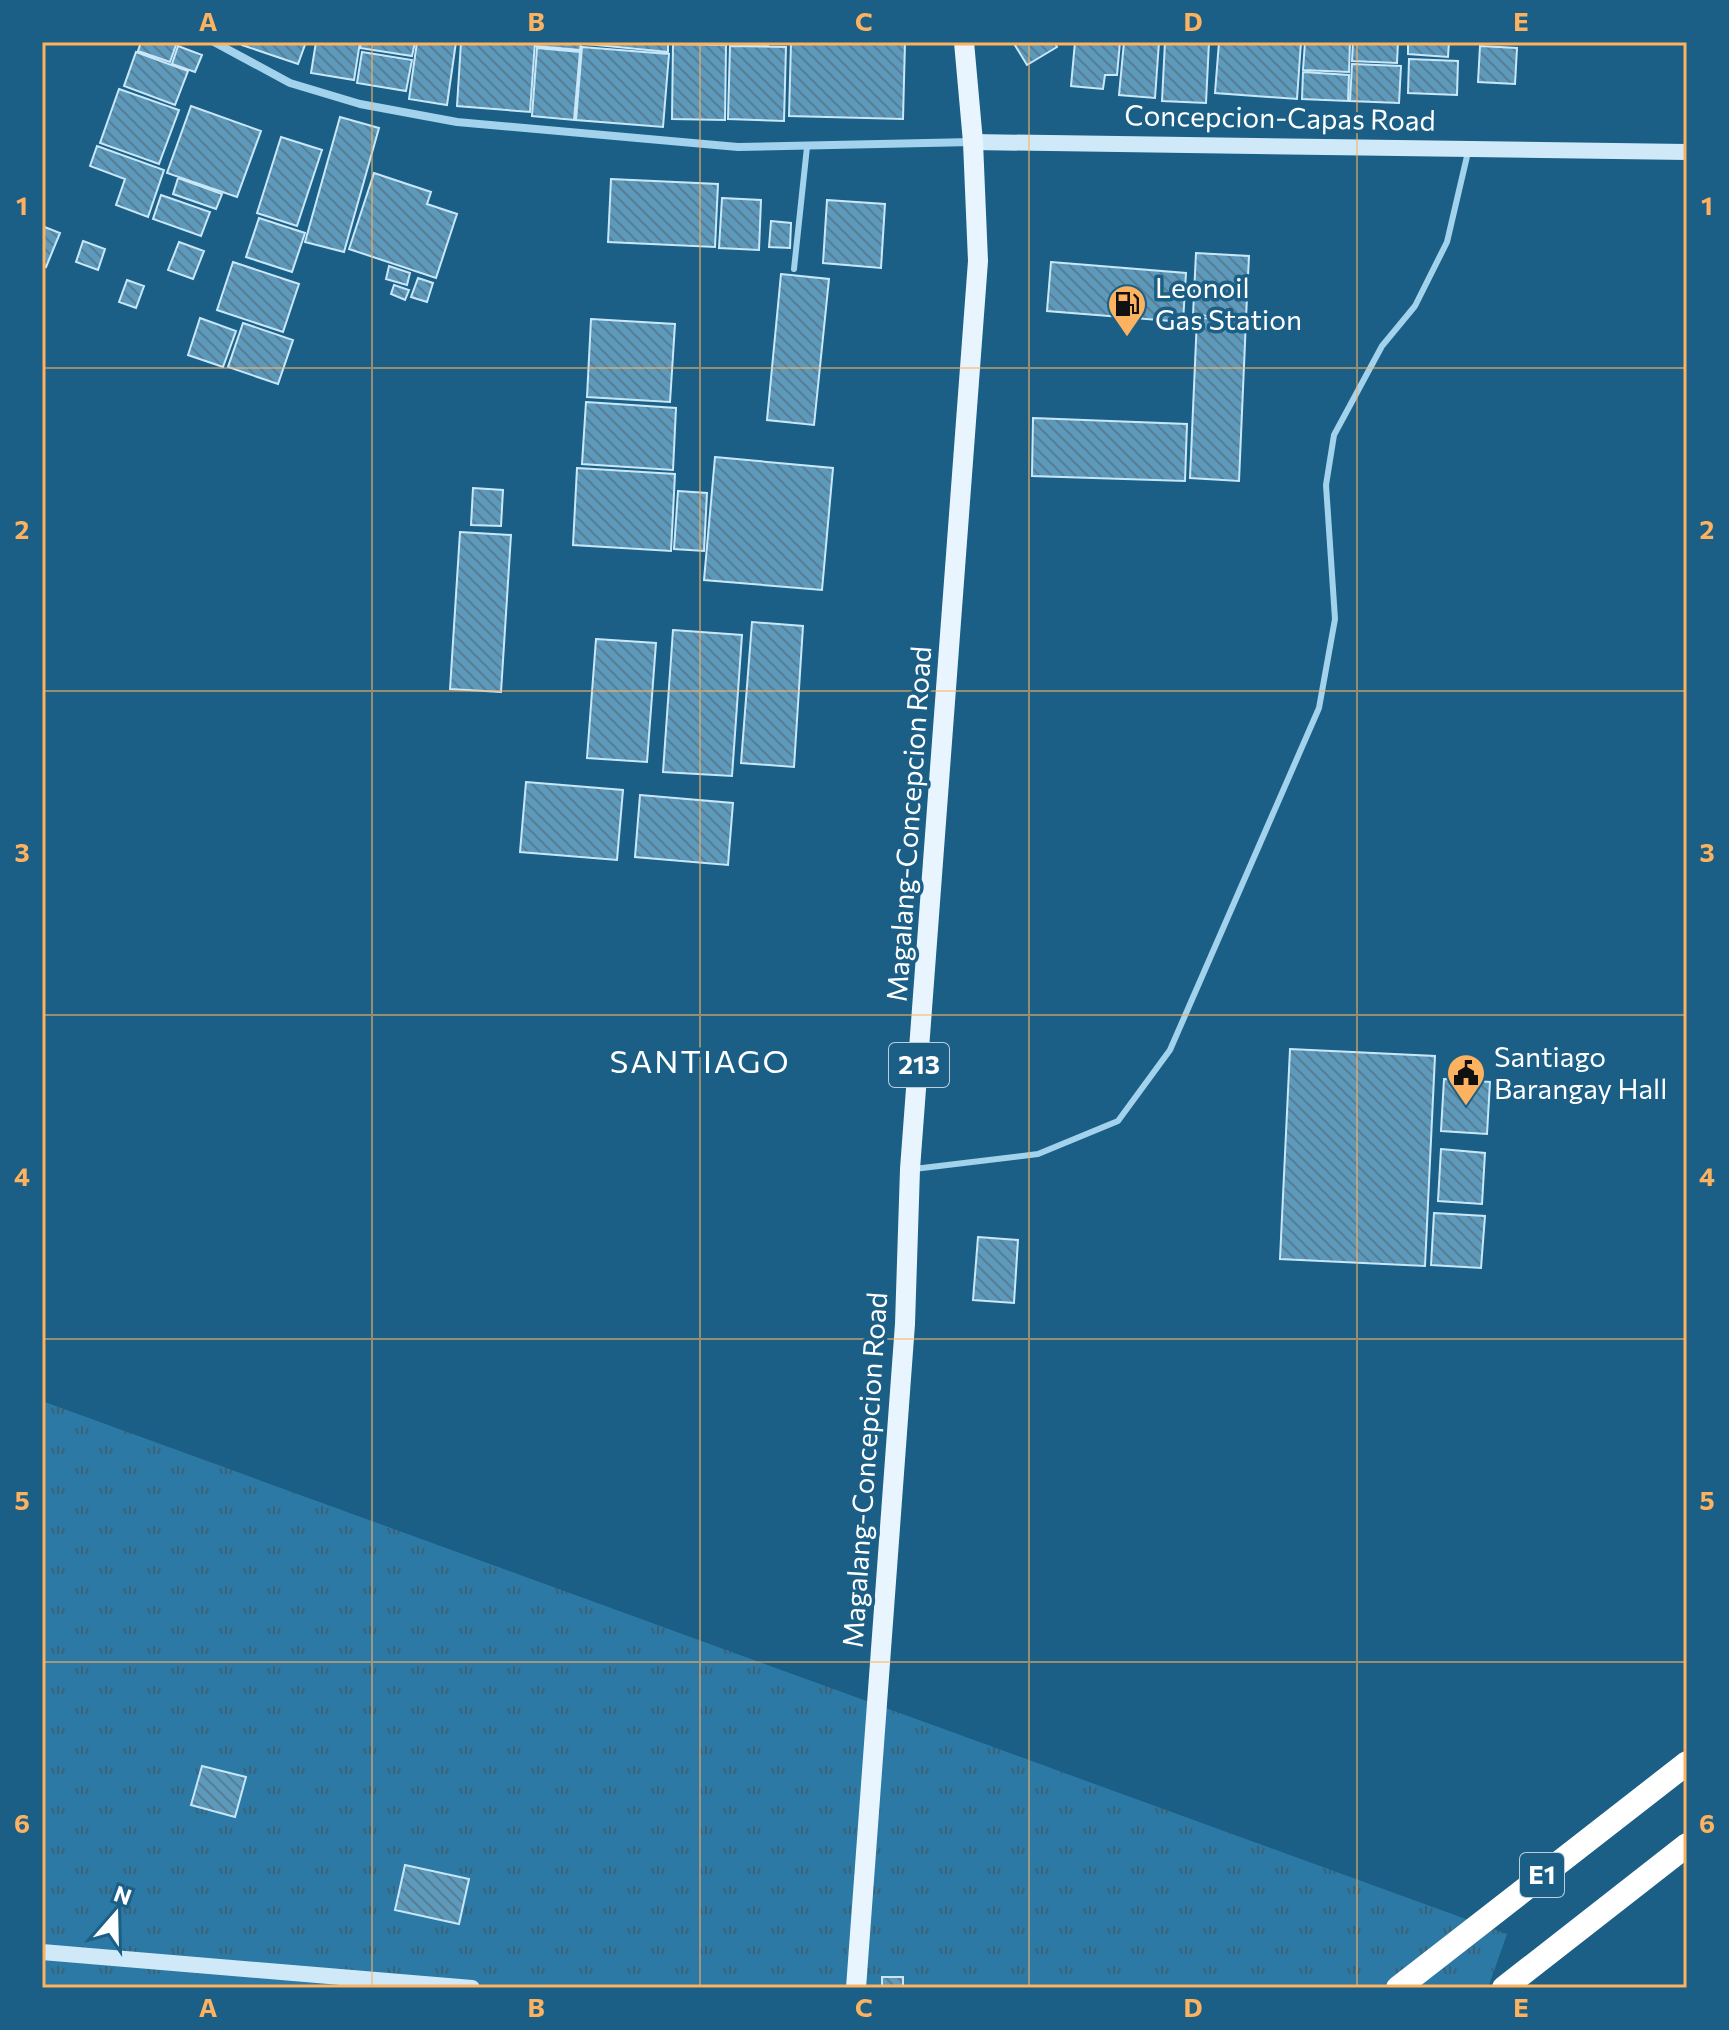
<svg xmlns="http://www.w3.org/2000/svg" width="1729" height="2030" viewBox="0 0 1729 2030" font-family="Commissioner,sans-serif">
<style>
.grass{fill:url(#grass-tufts)}
.building{fill:url(#building-back-hatch);stroke:#c8e8f9;stroke-width:2}
.lines{fill:none;stroke-linecap:round;stroke-linejoin:round}
.lane{stroke:#a3d2ec;stroke-width:6}
.street{stroke:#a3d2ec;stroke-width:8}
.secondary{stroke:#cfe9f9;stroke-width:16}
.primary{stroke:#e8f5ff;stroke-width:20}
.highway{stroke:#fff;stroke-width:24}
.grid{fill:none;stroke:#fdb25f;stroke-width:2;stroke-opacity:0.55}
.labels{text-anchor:middle;stroke-width:7;stroke-linejoin:round;paint-order:stroke}
.shield{fill:#1b5f87;stroke:#bbcfdb;stroke-width:2}
.shield-label{font-size:26px;font-weight:bold;fill:#fff}
.street-label{font-size:28px;fill:#fff;stroke:#1b5f87}
.poi-label{font-size:28px;fill:#fff;stroke:#1b5f87;text-anchor:start}
.quarter-label{font-size:32px;letter-spacing:2px;fill:#fff;stroke:#1b5f87}
.neatline{fill:none;stroke:#fdb25f;stroke-width:3}
.grid-label{font-size:26px;text-anchor:middle;font-weight:bold;fill:#fdb25f}
</style>
<defs>
<pattern id="grass-tufts" width="24" height="20" patternUnits="userSpaceOnUse" patternTransform="scale(2)"><rect width="24" height="20" fill="#2b79a4"/><path d="M3 7l-1-3M5 7V3M7 7l1-3M15 17l-1-3M17 17v-4M19 17l1-3" fill="none" stroke="#3c6278"/></pattern>
<pattern id="building-back-hatch" width="6" height="6" patternUnits="userSpaceOnUse" patternTransform="scale(2)"><rect width="6" height="6" fill="#5d99bb"/><path d="M-1 5l2 2M0 0l6 6M5-1l2 2" fill="none" stroke="#577e94"/></pattern>
</defs>
<rect width="100%" height="100%" fill="#1b5f87"/>
<path class="grass" d="M42,1401L1507,1934L1488,1988H42Z"/>
<path class="building" d="M141,42H177L170,62L138,51Z
M243,42H306L298,64L242,45Z
M316,42H360L354,80L311,73Z
M361,42H415L412,56L360,48Z
M417,42H456L447,105L409,99Z
M461,42H535L530,112L457,106Z
M536,42H581L580,50L536,46Z
M587,42H668V52L587,44Z
M673,42H725V45Z
M728,42H768V45L727,44Z
M791,42H905L903,119L789,116Z
M1013,42H1054L1057,47L1027,65Z
M1075,42H1120L1117,75H1105L1103,89L1071,86Z
M1124,42H1159L1155,98L1119,95Z
M1165,42H1209L1206,103L1162,101Z
M1219,42H1301L1297,99L1215,93Z
M1305,42H1350L1349,72L1303,70Z
M1353,42H1398L1397,63L1352,61Z
M1408,42H1449L1448,57L1408,54Z
M673,44L726,45L725,120L672,119Z
M178,46L202,55L195,72L172,64Z
M730,46L786,47L784,121L728,119Z
M1480,46L1517,48L1515,84L1478,82Z
M582,47L669,54L663,127L576,120Z
M537,48L580,52L574,120L532,116Z
M136,52L188,71L175,105L124,86Z
M362,52L412,60L406,91L357,83Z
M1409,59L1458,61L1457,95L1408,93Z
M1352,64L1401,66L1399,103L1350,101Z
M1303,72L1349,75L1348,101L1302,99Z
M119,89L179,110L159,164L100,143Z
M191,106L261,131L237,197L167,173Z
M340,117L379,128L344,252L305,242Z
M281,137L322,150L297,226L257,213Z
M97,146L164,170L148,217L116,205L125,179L90,166Z
M374,173L431,192L427,204L457,214L436,278L349,249Z
M178,178L222,194L216,209L173,194Z
M611,179L718,184L715,247L608,242Z
M161,195L210,212L201,236L153,219Z
M722,198L761,200L759,250L719,248Z
M827,200L885,204L881,268L823,263Z
M259,218L305,233L292,272L246,257Z
M771,221L791,223L790,248L769,247Z
M42,226L60,233L46,267L42,265Z
M83,241L105,249L98,270L76,262Z
M179,242L204,251L193,279L168,270Z
M1196,253L1249,256L1246,318L1193,315Z
M233,262L299,284L283,332L217,310Z
M1051,262L1186,273L1183,322L1047,311Z
M389,266L410,273L407,285L386,279Z
M781,274L829,279L814,425L767,420Z
M418,278L433,283L427,302L411,297Z
M127,280L144,286L136,308L119,302Z
M394,285L409,290L405,300L391,294Z
M200,318L236,331L223,367L188,355Z
M1197,318L1246,320L1239,481L1190,478Z
M591,319L675,324L670,402L587,397Z
M243,323L293,340L278,384L228,367Z
M586,402L676,408L673,470L582,464Z
M1033,418L1187,424L1185,481L1032,476Z
M715,457L833,468L822,590L704,580Z
M577,468L675,474L671,551L573,545Z
M473,488L503,490L501,526L471,525Z
M678,491L707,493L704,551L674,549Z
M460,532L511,535L501,692L450,689Z
M752,622L803,626L794,767L741,763Z
M673,630L742,635L732,776L663,772Z
M596,639L656,643L647,762L587,758Z
M526,782L623,790L617,860L520,852Z
M640,795L733,803L728,865L635,857Z
M1290,1049L1435,1056L1425,1266L1280,1259Z
M1444,1079L1490,1082L1487,1134L1441,1131Z
M1441,1149L1485,1153L1482,1204L1438,1201Z
M1434,1213L1485,1216L1481,1268L1431,1265Z
M978,1237L1018,1240L1014,1303L973,1300Z
M202,1766L246,1777L235,1817L191,1805Z
M405,1865L469,1879L459,1924L395,1910Z
M882,1977H903V1988H882Z"/>
<g class="lines">
<path class="lane" d="M794,269L807,147
M914,1169L1038,1154L1118,1121L1170,1050L1319,708L1335,619L1326,485L1334,435L1382,346L1415,306L1447,242L1468,152"/>
<path class="street" d="M214,42L290,83L360,104L457,122L738,147L973,142"/>
<path class="secondary" d="M973,142L1687,152
M42,1952L472,1988"/>
<path class="primary" d="M856,1988L905,1324L910,1169L978,261L973,142L964,42"/>
<path class="highway" d="M1398,1988L1687,1763
M1504,1988L1687,1845"/>
</g>
<path class="grid" d="M372,42V1988M700,42V1988M1029,42V1988M1357,42V1988M42,368H1687M42,691H1687M42,1015H1687M42,1339H1687M42,1662H1687"/>
<defs>
<symbol id="fuel-pin" viewBox="-11 -11 22 30"><path d="M0 17L-7.5 6A9.5 9.5 0 1 1 7.5 6Z" fill="#fdb25f" stroke="#1b5f87"/><path d="M-5.5-6h7V0h2V4h1.3V-2.5L3-4.5l.8-.8L6-3V5H2.5V1h-1V6h-7ZM-4.2-4.7v3.2H.2V-4.7Z" fill="#111"/></symbol>
<symbol id="civic-pin" viewBox="-11 -11 22 30"><path d="M0 17L-7.5 6A9.5 9.5 0 1 1 7.5 6Z" fill="#fdb25f" stroke="#1b5f87"/><path d="M-.6-6.5H3V-4.5H.6V-3L4-1V1h2V6H-6V1h2V-1L-.6-3ZM-1.2 2.5V6h2.4V2.5Z" fill="#111"/></symbol>
</defs>
<g fill-rule="evenodd">
<use href="#fuel-pin" x="1105" y="282" width="44" height="60"/>
<use href="#civic-pin" x="1444" y="1051" width="44" height="60"/>
</g>
<g class="labels">
<g class="shield">
<rect x="889" y="1043" width="60" height="44" rx="6"/>
<rect x="1520" y="1853" width="44" height="44" rx="6"/>
</g>
<g class="shield-label">
<text x="919" y="1074">213</text>
<text x="1542" y="1884">E1</text>
</g>
<g class="street-label">
<text transform="translate(1280 118) rotate(1)" y="10">Concepcion-Capas Road</text>
<text transform="translate(909 824) rotate(-86)" y="10">Magalang-Concepcion Road</text>
<text transform="translate(865 1470) rotate(-86)" y="10">Magalang-Concepcion Road</text>
</g>
<g class="poi-label">
<text x="1155" y="298">Leonoil<tspan x="1155" dy="32">Gas Station</tspan></text>
<text x="1494" y="1067">Santiago<tspan x="1494" dy="32">Barangay Hall</tspan></text>
</g>
<g class="quarter-label">
<text x="700" y="1073">SANTIAGO</text>
</g>
</g>
<rect width="1729" height="2030" fill="none" stroke="#1b5f87" stroke-width="88"/>
<g transform="translate(116 1914) rotate(20)" stroke="#1b5f87" stroke-width="6" paint-order="stroke">
<path d="M0-6L14 30L0 20L-14 30Z" fill="#ffffff"/>
<text y="-12" font-size="22" font-weight="bold" text-anchor="middle" fill="#ffffff">N</text>
</g>
<rect x="44" y="44" width="1641" height="1942" class="neatline"/>
<g class="grid-label">
<text x="208" y="31">A</text>
<text x="536" y="31">B</text>
<text x="864" y="31">C</text>
<text x="1193" y="31">D</text>
<text x="1521" y="31">E</text>
<text x="22" y="215">1</text>
<text x="1707" y="215">1</text>
<text x="22" y="539">2</text>
<text x="1707" y="539">2</text>
<text x="22" y="862">3</text>
<text x="1707" y="862">3</text>
<text x="22" y="1186">4</text>
<text x="1707" y="1186">4</text>
<text x="22" y="1510">5</text>
<text x="1707" y="1510">5</text>
<text x="22" y="1833">6</text>
<text x="1707" y="1833">6</text>
<text x="208" y="2017">A</text>
<text x="536" y="2017">B</text>
<text x="864" y="2017">C</text>
<text x="1193" y="2017">D</text>
<text x="1521" y="2017">E</text>
</g>
</svg>
